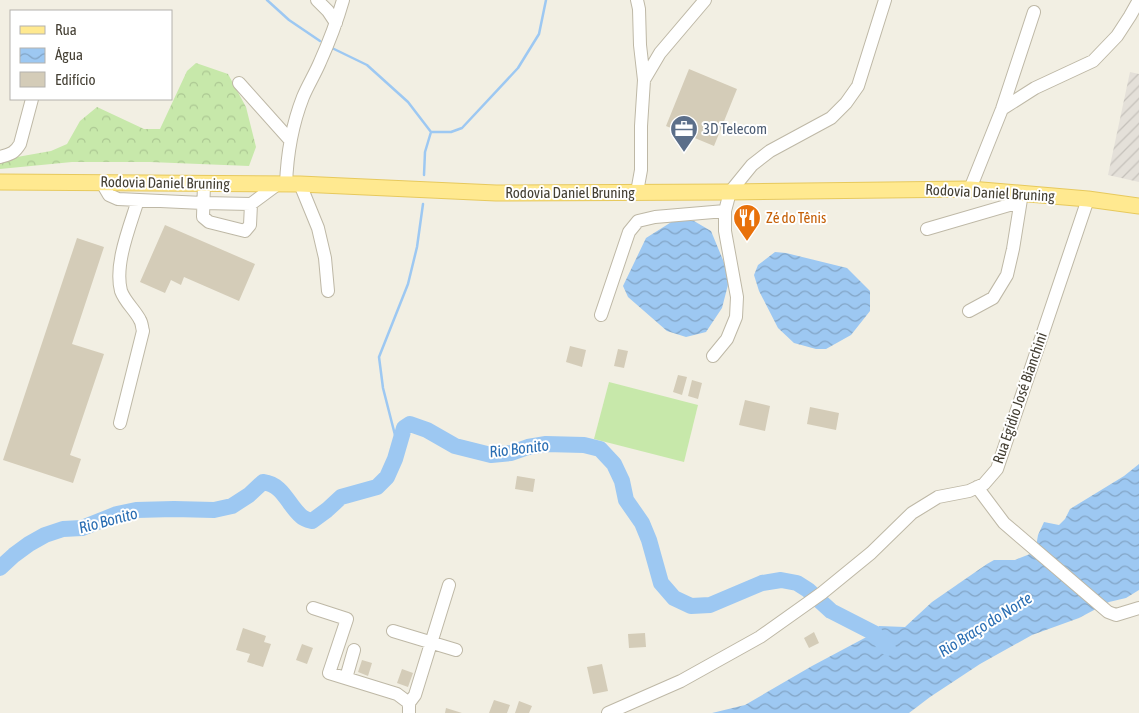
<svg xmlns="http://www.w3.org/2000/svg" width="1139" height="713" viewBox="0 0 1139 713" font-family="'Asap Condensed',sans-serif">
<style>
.industrial{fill:url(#industrial-furrows)}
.forest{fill:url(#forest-crowns)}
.pitch{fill:#c7e8aa}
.water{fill:url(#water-waves)}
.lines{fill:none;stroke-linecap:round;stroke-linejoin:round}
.stream{stroke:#9dc8f2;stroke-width:2.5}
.river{stroke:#9dc8f2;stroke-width:16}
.building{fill:#d4ccb8}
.minor-casing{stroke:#beb8a6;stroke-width:14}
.major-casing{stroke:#e7c95d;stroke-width:17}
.minor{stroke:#fff;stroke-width:12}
.major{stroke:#ffe990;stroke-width:15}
.labels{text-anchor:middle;stroke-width:4;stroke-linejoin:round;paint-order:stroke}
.service-label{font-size:15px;fill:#4e5e75;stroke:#fff;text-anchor:start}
.street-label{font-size:15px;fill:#443f33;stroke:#fff}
.food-label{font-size:15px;fill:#c56008;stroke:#fff;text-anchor:start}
.water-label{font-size:16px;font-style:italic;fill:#2a6eb3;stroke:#fff}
</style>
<defs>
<pattern id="industrial-furrows" width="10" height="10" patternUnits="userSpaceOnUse" patternTransform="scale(1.25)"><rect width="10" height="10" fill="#e4e0d9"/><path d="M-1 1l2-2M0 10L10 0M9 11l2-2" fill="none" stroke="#c5c1bb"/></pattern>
<pattern id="forest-crowns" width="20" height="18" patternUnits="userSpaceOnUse" patternTransform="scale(1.25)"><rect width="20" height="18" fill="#c7e8aa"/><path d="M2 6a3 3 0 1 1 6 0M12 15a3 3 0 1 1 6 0" fill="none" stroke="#acc893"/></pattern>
<pattern id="water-waves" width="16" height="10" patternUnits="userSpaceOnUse" patternTransform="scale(1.25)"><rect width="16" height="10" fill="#9dc8f2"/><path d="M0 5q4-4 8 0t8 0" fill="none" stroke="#82a4c5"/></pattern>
</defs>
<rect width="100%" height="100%" fill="#f2efe3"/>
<path class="industrial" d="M1130,72L1139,74V182L1108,175Z"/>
<path class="forest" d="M196,63L228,74L246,107L256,147L249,166L150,162H72L0,169V160L51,151L67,144L80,121L97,107L144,129H160L187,71Z"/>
<path class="pitch" d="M609,382L698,405L684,462L594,439Z"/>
<path class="water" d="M673,221H694L711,231L730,277L722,308L706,332L686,337L667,331L628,297L623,286L646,238Z
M775,252L786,253L847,268L870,291V311L851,335L826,349H816L794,343L778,328L759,291L754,275L758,265Z
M1139,464V590L1126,598L1109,602L1079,618L1032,635L980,664L930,697L909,713H712L745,705L812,666L874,633L879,626L905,627L932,602L987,564L994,560H1015L1030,554L1036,547L1038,535L1044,522L1059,525L1065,519L1070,509L1124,476Z"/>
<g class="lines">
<path class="stream" d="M267,0L289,20L320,41
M332,48L367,65L408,102L431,132
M431,132H451L462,128L518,68L539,34L546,0
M424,175L425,152L431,132
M400,440L395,435L383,388L379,357L408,284L417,247L423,204"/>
<path class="river" d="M0,568L14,555L29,544L45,535L63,529L82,528L117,514L136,510L174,509L214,510L232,506L249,495L263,482C284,485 287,504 301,516C304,519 308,520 312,521L327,510L341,497L377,487L387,477L395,459L404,428L410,424L427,430L455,446L491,455L511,453L528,447L546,444L584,445L600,449L614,464L622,481L626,500L642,523L649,540L661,583L674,598L691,606L710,605L762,583L781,580L797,583L808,590L831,611L874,633L888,648"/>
</g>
<path class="building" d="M689,69L737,89L714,146L666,126Z
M165,225L255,264L239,301L184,277L181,285L171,280L165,293L140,282Z
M77,238L104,247L72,344L104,354L70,455L81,459L73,483L3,460Z
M570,346L586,350L582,367L566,362Z
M618,349L628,351L624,368L614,366Z
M678,375L687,377L682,395L673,392Z
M692,380L702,383L698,399L688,396Z
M745,400L770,406L765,431L739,425Z
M810,407L839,413L836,430L807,424Z
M517,476L535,479L533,492L515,489Z
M243,628L266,636L264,642L271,644L263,667L247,662L250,654L236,650Z
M814,632L819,643L809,648L804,638Z
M645,633L646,647L629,648L628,634Z
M302,644L313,648L307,664L296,660Z
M362,660L372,663L368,676L358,672Z
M602,664L608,691L593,694L587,667Z
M402,669L413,673L408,687L397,683Z
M494,700L510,705L507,713H489Z
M519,701L532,706L529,713H515Z
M446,708L462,713H445Z"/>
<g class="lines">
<defs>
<path id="minor" d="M317,0L328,11L336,23
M637,0L639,9L640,45L644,80L641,126V170L637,192
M644,80L660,53L705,0
M239,83L290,140
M1002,109L1035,88L1093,61L1117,36L1130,16L1139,0
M0,157C10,154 14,154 20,144L32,99
M102,183L109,195L118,199L203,203L251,204L278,184
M204,184L203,217L209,222L245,231L250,225L251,204
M300,184L318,228L325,258L328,291
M286,185C287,155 292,125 303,97C308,85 315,74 320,62C329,42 337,21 343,0
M970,189L1002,109L1034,12
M927,229L1020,202
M969,311L993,298L1007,275L1013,249L1022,193
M601,315L629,232L638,221L655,217L725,211L730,192L752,165L770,151L831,118L846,103L858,86L885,0
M713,356L727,339L736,317L737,297L725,231V211
M120,423L143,331C142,328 142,323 140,320C135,310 125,302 121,291C114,264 130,226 138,200
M977,487L1004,523L1108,612L1116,615L1139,608
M313,608L347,619L329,673L397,694L409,703V713
M393,631L456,650
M346,678L354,650
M409,703L415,695L449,585
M608,713L681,681L760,637L822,593L871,553L912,513L938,497L969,491L984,484L997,469L1088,199"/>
<path id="major" d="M0,182L300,184L496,193L730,192L970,189L1088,199L1139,206"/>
</defs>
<use href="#minor" class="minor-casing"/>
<use href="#major" class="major-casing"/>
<use href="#minor" class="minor"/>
<use href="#major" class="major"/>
</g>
<defs>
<symbol id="office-pin" viewBox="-11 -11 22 30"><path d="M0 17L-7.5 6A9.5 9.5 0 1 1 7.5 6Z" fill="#5c6f8a" stroke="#fff"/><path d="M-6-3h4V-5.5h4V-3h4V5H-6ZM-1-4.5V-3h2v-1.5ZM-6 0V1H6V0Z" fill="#fff"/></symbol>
<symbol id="restaurant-pin" viewBox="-11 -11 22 30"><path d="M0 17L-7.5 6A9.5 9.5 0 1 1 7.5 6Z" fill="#e8710a" stroke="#fff"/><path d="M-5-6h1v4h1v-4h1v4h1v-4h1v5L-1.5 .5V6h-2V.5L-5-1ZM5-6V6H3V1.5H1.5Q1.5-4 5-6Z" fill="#fff"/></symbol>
</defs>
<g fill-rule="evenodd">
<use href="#office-pin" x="668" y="113" width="32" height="43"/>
<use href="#restaurant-pin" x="731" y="202" width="32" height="43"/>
</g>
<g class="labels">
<g class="service-label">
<text x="703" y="134">3D Telecom</text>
</g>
<g class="street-label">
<text transform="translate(165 183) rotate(1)" y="5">Rodovia Daniel Bruning</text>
<text x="570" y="198">Rodovia Daniel Bruning</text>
<text transform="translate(990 193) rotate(3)" y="5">Rodovia Daniel Bruning</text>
<text transform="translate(1020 398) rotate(-71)" y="5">Rua Egídio José Bianchini</text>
</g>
<g class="food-label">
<text x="766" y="223">Zé do Tênis</text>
</g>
<g class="water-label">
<text transform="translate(519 448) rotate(-7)" y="6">Rio Bonito</text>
<text transform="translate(108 520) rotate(-15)" y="6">Rio Bonito</text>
<text transform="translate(985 624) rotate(-32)" y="6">Rio Braço do Norte</text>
</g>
</g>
<rect x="10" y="10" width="162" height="90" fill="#ffffff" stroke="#b4b2ad"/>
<rect x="20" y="26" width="25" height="8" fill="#ffe990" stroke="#b4b2ad"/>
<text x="55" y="35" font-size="15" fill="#443f33">Rua</text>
<rect x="20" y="48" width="25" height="15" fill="url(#water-waves)" stroke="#b4b2ad"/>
<text x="55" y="60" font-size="15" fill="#443f33">Água</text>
<rect x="20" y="72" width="25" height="15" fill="#d4ccb8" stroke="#b4b2ad"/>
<text x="55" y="85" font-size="15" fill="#443f33">Edifício</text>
</svg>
